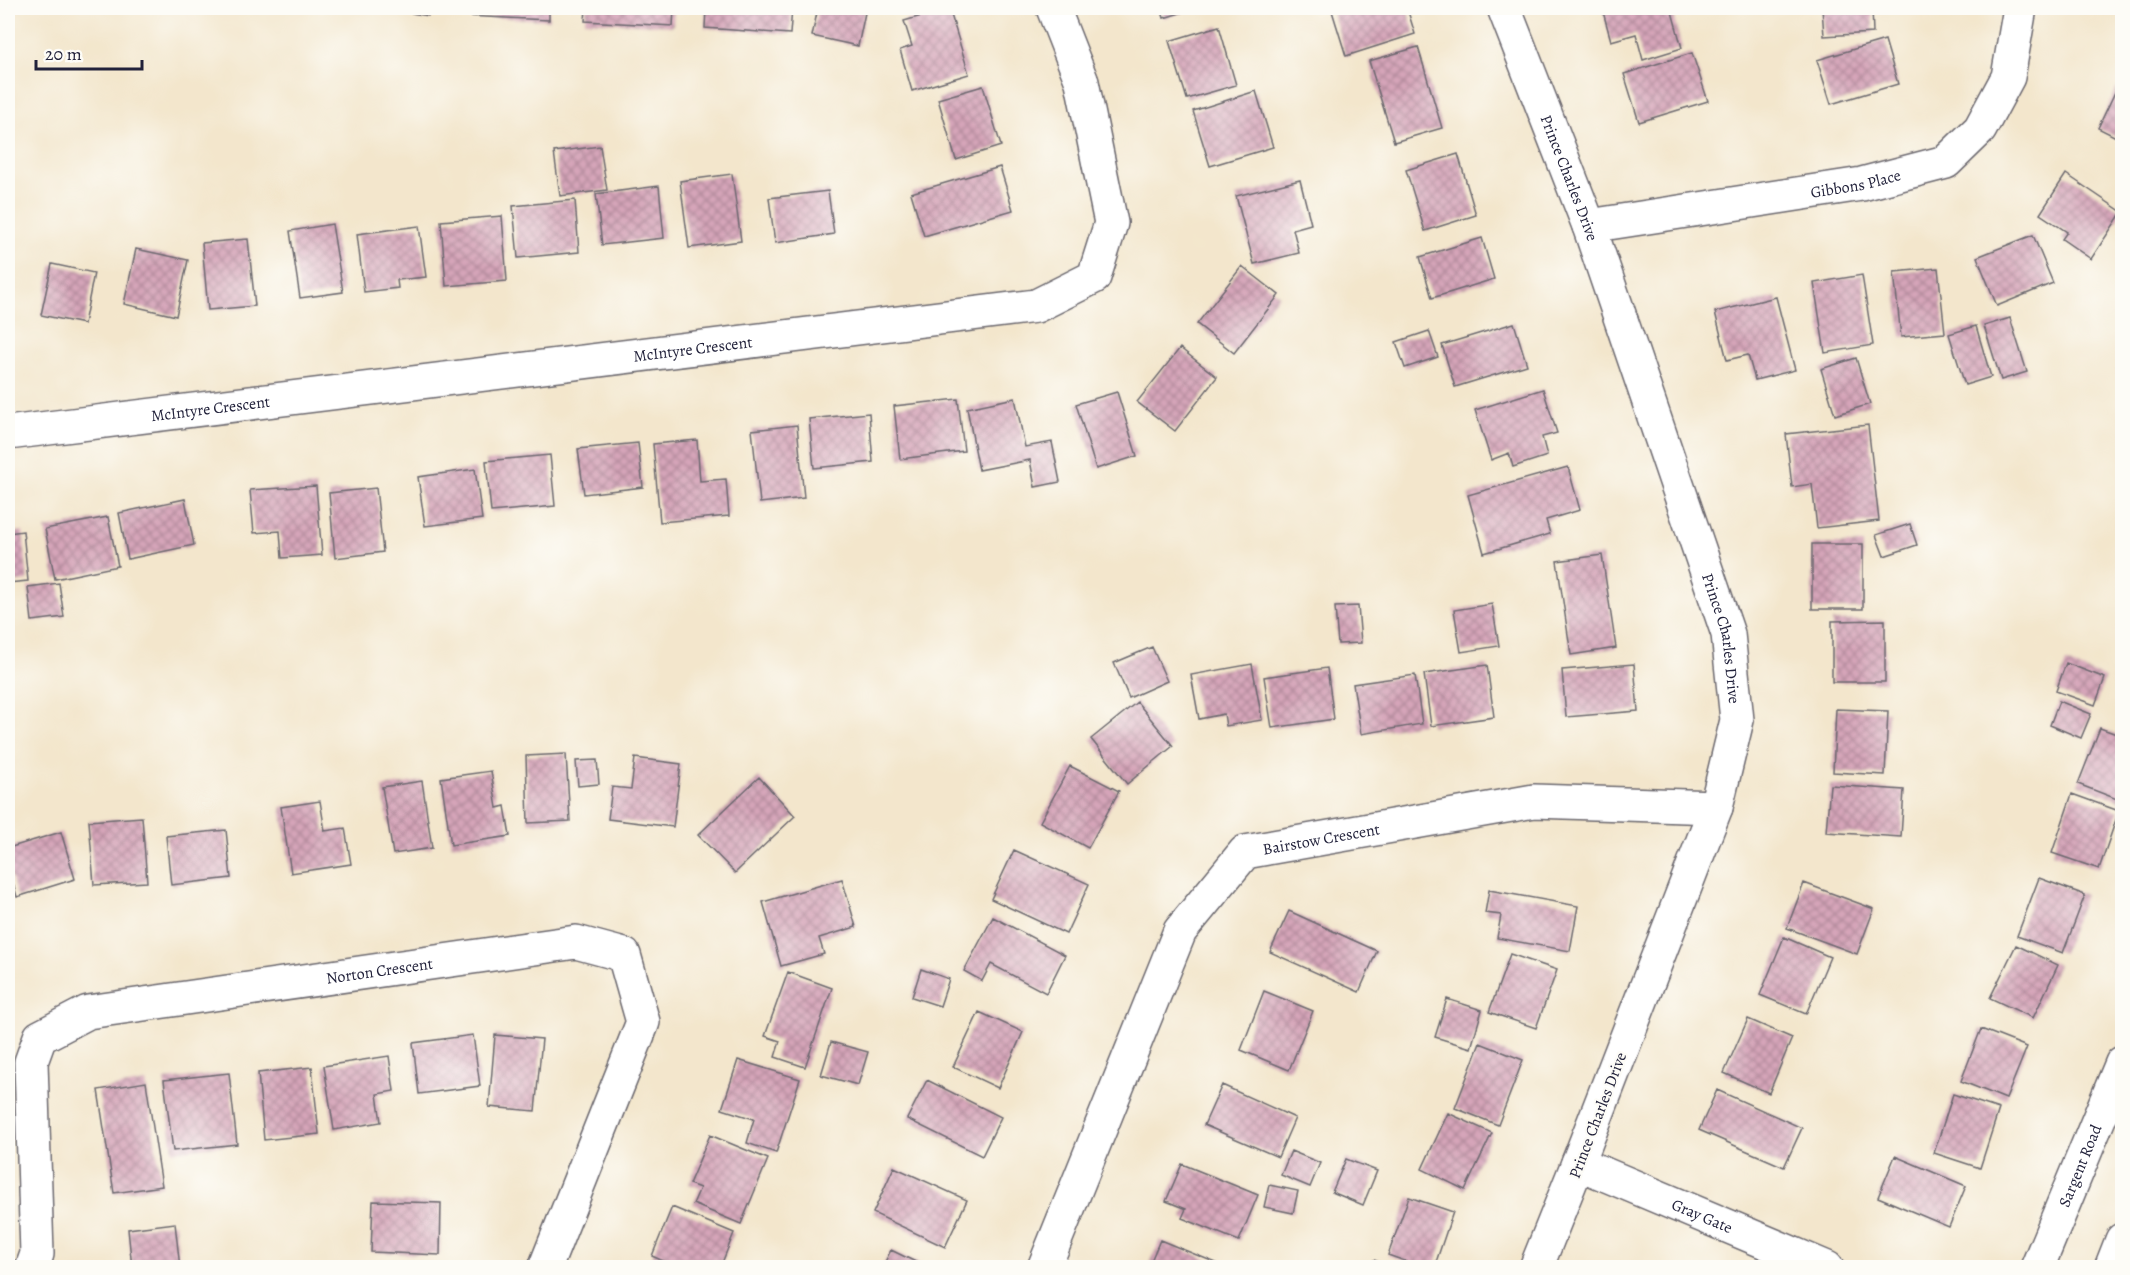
<svg xmlns="http://www.w3.org/2000/svg" width="2130" height="1275" viewBox="0 0 2130 1275" font-family="Alegreya,serif">
<style>
.building{fill:url(#building-cross-hatch)}
.lines{fill:none;stroke-linecap:round;stroke-linejoin:round}
.street-casing{stroke:#6b676e;stroke-width:36}
.street{stroke:#fff;stroke-width:33}
.labels{text-anchor:middle;stroke-width:4.5;stroke-linejoin:round;paint-order:stroke}
.street-label{font-size:16px;fill:#22223b;stroke:#fdfcf7}
</style>
<defs>
<pattern id="building-cross-hatch" width="8" height="8" patternUnits="userSpaceOnUse" patternTransform="scale(1.5)"><rect width="8" height="8" fill="#d6a5b9"/><path d="M0 0l8 8M0 8l8-8" fill="none" stroke="#ad8698"/></pattern>
</defs>
<rect width="100%" height="100%" fill="#fdfcf7"/>
<filter id="ink" filterUnits="userSpaceOnUse"><feTurbulence type="fractalNoise" baseFrequency=".0167" numOctaves="2"/><feDisplacementMap in="SourceGraphic" scale="12" xChannelSelector="R" yChannelSelector="G"/><feConvolveMatrix kernelMatrix="1 2 1 2 8 2 1 2 1" color-interpolation-filters="sRGB"/></filter>
<filter id="wash" filterUnits="userSpaceOnUse"><feTurbulence type="fractalNoise" baseFrequency=".008" numOctaves="4" result="noise"/><feDisplacementMap in="SourceGraphic" scale="24" xChannelSelector="R" yChannelSelector="G"/><feGaussianBlur stdDeviation="1.35" result="paint"/><feColorMatrix in="noise" values="0 0 0 0 0 0 0 0 0 0 0 0 0 0 0 0 0 1.4 0 .05"/><feComposite in="paint" operator="in"/></filter>
<g filter="url(#wash)">
<rect width="100%" height="100%" fill="#f3e6cc"/>
<g id="blocks">
<path class="building" d="M382,8H429L428,16Z
M466,8H549V20L466,16Z
M586,8H674L673,26L585,21Z
M706,8H792L790,34L705,28Z
M818,8H866L858,46L812,36Z
M949,8L969,74L912,91L900,50L912,46L904,21Z
M1161,8H1196L1164,18Z
M1342,8H1407L1415,34L1346,56L1332,11Z
M1602,8H1671L1682,48L1643,60L1636,34L1611,41Z
M1822,8H1872L1873,33L1824,36Z
M1219,26L1236,85L1187,99L1169,41Z
M1885,40L1898,84L1831,104L1817,60Z
M1418,47L1442,128L1394,142L1369,61Z
M1692,53L1708,101L1639,122L1624,74Z
M983,86L1001,146L956,160L938,99Z
M2117,88L2122,91V140L2098,128Z
M1256,91L1273,147L1210,166L1193,111Z
M600,146L607,190L560,196L554,152Z
M1458,154L1476,215L1425,231L1406,170Z
M1000,167L1013,210L924,236L911,193Z
M732,174L741,241L689,248L680,181Z
M2066,174L2122,212L2091,259L2062,239L2067,232L2040,214Z
M1300,180L1311,224L1293,229L1299,253L1254,264L1236,196Z
M659,186L664,238L602,245L596,194Z
M828,191L834,234L775,243L769,198Z
M575,200L579,252L518,258L513,206Z
M502,216L507,281L446,286L441,221Z
M332,224L343,292L300,298L290,231Z
M419,226L426,277L397,280L398,288L364,292L357,234Z
M2033,235L2053,283L1997,306L1977,257Z
M1482,238L1494,279L1432,298L1420,257Z
M248,239L255,306L208,310L202,243Z
M136,249L188,260L176,316L124,304Z
M52,264L94,273L84,324L41,315Z
M1242,266L1279,295L1234,353L1197,324Z
M1938,268L1945,333L1901,337L1894,272Z
M1862,275L1873,345L1825,353L1814,283Z
M1776,297L1795,370L1755,380L1748,355L1727,360L1715,312Z
M2010,318L2027,372L2001,380L1984,326Z
M1514,323L1527,365L1455,387L1442,345Z
M1976,326L1991,377L1965,385L1949,334Z
M1429,331L1438,357L1405,368L1396,342Z
M1180,348L1217,377L1175,431L1137,402Z
M1856,358L1870,404L1835,415L1821,369Z
M1543,389L1557,433L1542,437L1547,456L1513,467L1509,453L1491,460L1475,410Z
M1117,392L1137,456L1096,469L1076,404Z
M1015,398L1025,447L1052,442L1060,482L1035,487L1030,460L979,470L967,408Z
M958,399L964,451L900,459L894,406Z
M869,413L873,462L814,468L809,419Z
M797,425L804,498L760,503L752,430Z
M1868,425L1879,521L1817,528L1812,484L1792,487L1786,434Z
M697,440L700,481L726,479L729,516L660,522L653,444Z
M638,443L643,487L584,494L578,449Z
M550,455L555,506L491,512L486,461Z
M1568,467L1580,510L1546,520L1550,534L1484,553L1468,495Z
M475,469L482,519L425,526L418,477Z
M316,486L322,555L282,558L280,531L254,533L250,490Z
M376,488L383,552L335,558L329,493Z
M185,499L194,545L128,559L119,513Z
M108,517L118,566L55,579L45,529Z
M1910,524L1917,545L1884,556L1876,535Z
M23,531L28,581L8,583V533Z
M1812,544H1863V609H1812Z
M1602,555L1616,648L1571,655L1557,561Z
M59,583L64,617L32,621L28,587Z
M1492,604L1499,646L1461,652L1454,610Z
M1358,606L1361,643L1338,644L1335,607Z
M1885,620V682H1832V621Z
M1152,647L1167,681L1129,698L1114,663Z
M2066,663L2105,678L2095,705L2056,691Z
M1252,664L1262,720L1226,726L1224,714L1199,719L1191,675Z
M1634,664L1638,711L1566,717L1562,670Z
M1487,665L1494,717L1431,726L1424,674Z
M1327,668L1334,719L1272,728L1264,677Z
M1415,675L1422,724L1361,734L1353,684Z
M2059,701L2091,714L2081,738L2050,725Z
M1137,702L1173,746L1127,784L1091,739Z
M1836,709L1888,711L1885,775L1833,772Z
M2100,728L2122,736V801L2078,784Z
M566,754L570,821L528,823L526,756Z
M635,758L681,764L673,827L608,819L612,787L631,789Z
M597,760L599,784L578,786L576,761Z
M1070,766L1119,791L1088,848L1040,822Z
M491,771L497,808L505,806L510,836L451,845L441,778Z
M759,777L795,816L735,873L698,835Z
M422,781L432,848L393,854L382,787Z
M1830,785L1904,790L1901,837L1826,832Z
M2072,794L2119,811L2099,869L2052,853Z
M320,801L325,831L345,828L351,864L291,873L281,807Z
M142,817L147,882L94,885L89,821Z
M226,830L231,878L171,885L166,836Z
M61,832L75,879L17,897L8,865V848Z
M1014,850L1089,884L1066,934L991,899Z
M2039,878L2085,895L2063,953L2017,936Z
M842,879L856,927L819,938L824,954L781,966L763,902Z
M1804,883L1874,909L1857,954L1787,928Z
M1489,890L1578,906L1570,951L1497,938L1501,915L1485,913Z
M1289,911L1377,951L1359,992L1270,952Z
M993,917L1065,955L1046,993L991,964L982,981L964,971Z
M1784,937L1830,957L1806,1014L1760,995Z
M2016,945L2058,965L2033,1018L1990,998Z
M1510,954L1557,970L1536,1028L1489,1012Z
M921,969L949,979L940,1006L912,997Z
M788,972L832,988L805,1067L775,1057L780,1041L765,1036Z
M1264,991L1313,1011L1289,1070L1241,1050Z
M1447,999L1482,1010L1471,1048L1435,1037Z
M979,1012L1023,1032L998,1088L953,1067Z
M1748,1019L1792,1038L1769,1093L1724,1073Z
M1981,1029L2027,1047L2006,1099L1961,1081Z
M473,1035L480,1086L419,1094L413,1043Z
M495,1035L542,1039L535,1111L489,1107Z
M831,1042L868,1052L858,1085L821,1075Z
M1480,1043L1523,1060L1498,1125L1455,1108Z
M389,1056L394,1091L377,1094L381,1122L334,1130L324,1066Z
M738,1060L800,1079L776,1153L747,1143L754,1119L722,1109Z
M312,1067L319,1134L264,1140L258,1073Z
M229,1073L237,1144L173,1151L164,1080Z
M927,1080L1001,1117L982,1156L907,1119Z
M146,1082L162,1186L114,1193L98,1090Z
M1222,1085L1295,1118L1278,1157L1204,1125Z
M1717,1090L1802,1128L1784,1167L1699,1130Z
M1953,1094L1999,1109L1980,1168L1934,1153Z
M1448,1113L1492,1133L1465,1190L1422,1169Z
M710,1135L768,1159L741,1224L693,1204L700,1188L689,1184Z
M1291,1151L1320,1163L1310,1187L1281,1175Z
M1895,1156L1966,1186L1949,1227L1878,1197Z
M1346,1159L1377,1171L1363,1205L1332,1192Z
M1182,1164L1258,1195L1239,1241L1182,1218L1186,1209L1166,1201Z
M894,1167L967,1200L945,1247L873,1213Z
M1269,1185L1298,1191L1293,1213L1264,1207Z
M1409,1197L1453,1212L1434,1268H1424L1388,1255Z
M373,1201L441,1203L440,1255L371,1252Z
M672,1207L734,1233L720,1268H679L652,1256Z
M175,1223L180,1268H132L128,1229Z
M1160,1240L1226,1267V1268H1148Z
M891,1250L928,1268H882Z
M1374,1260L1391,1267V1268H1371Z"/>
</g>
</g>
<g filter="url(#ink)">
<use href="#blocks" fill-opacity="0" stroke="#6b676e" stroke-width="1.5"/>
<g class="lines">
<defs>
<g id="street">
<path id="s1" d="M1504,8L1589,226L1728,634L1737,720L1716,807L1578,1163L1536,1268"/>
<path id="s2" d="M1589,226L1862,184L1946,162L1980,129L2008,77L2020,8"/>
<path id="s3" d="M8,433L1036,306L1094,277L1111,223L1082,82L1053,8"/>
<path id="s4" d="M1578,1163L1827,1268"/>
<path id="s5" d="M32,1268L37,1254L31,1062L40,1037L88,1012L576,942L624,955L643,1022L545,1268"/>
<path id="s6" d="M1044,1268L1180,931L1245,852L1534,801L1716,807"/>
<path id="s7" d="M2037,1268L2122,1063"/>
<path d="M2111,1268L2122,1240"/>
</g>
</defs>
<use href="#street" class="street-casing"/>
<use href="#street" class="street"/>
</g>
</g>
<g class="labels">
<g class="street-label">
<text dy="6" stroke="none"><textPath href="#s1" startOffset="182">Prince Charles Drive</textPath></text>
<text dy="6" stroke="none"><textPath href="#s2" startOffset="270">Gibbons Place</textPath></text>
<text dy="6" stroke="none"><textPath href="#s3" startOffset="690">McIntyre Crescent</textPath></text>
<text dy="6" stroke="none"><textPath href="#s3" startOffset="204">McIntyre Crescent</textPath></text>
<text dy="6" stroke="none"><textPath href="#s1" startOffset="668">Prince Charles Drive</textPath></text>
<text dy="6" stroke="none"><textPath href="#s6" startOffset="543">Bairstow Crescent</textPath></text>
<text dy="6" stroke="none"><textPath href="#s5" startOffset="582">Norton Crescent</textPath></text>
<text transform="translate(1597 1115) rotate(-69)" y="6">Prince Charles Drive</text>
<text dy="6" stroke="none"><textPath href="#s7" startOffset="111">Sargent Road</textPath></text>
<text dy="6" stroke="none"><textPath href="#s4" startOffset="135">Gray Gate</textPath></text>
</g>
</g>
<rect width="2130" height="1275" fill="none" stroke="#fdfcf7" stroke-width="30"/>
<path d="M36 60v9h106v-9" fill="none" stroke="#22223b" stroke-width="3"/>
<text x="45" y="60" font-size="18" fill="#22223b" stroke="#fdfcf7" stroke-width="4.5" paint-order="stroke">20 m</text>
</svg>
